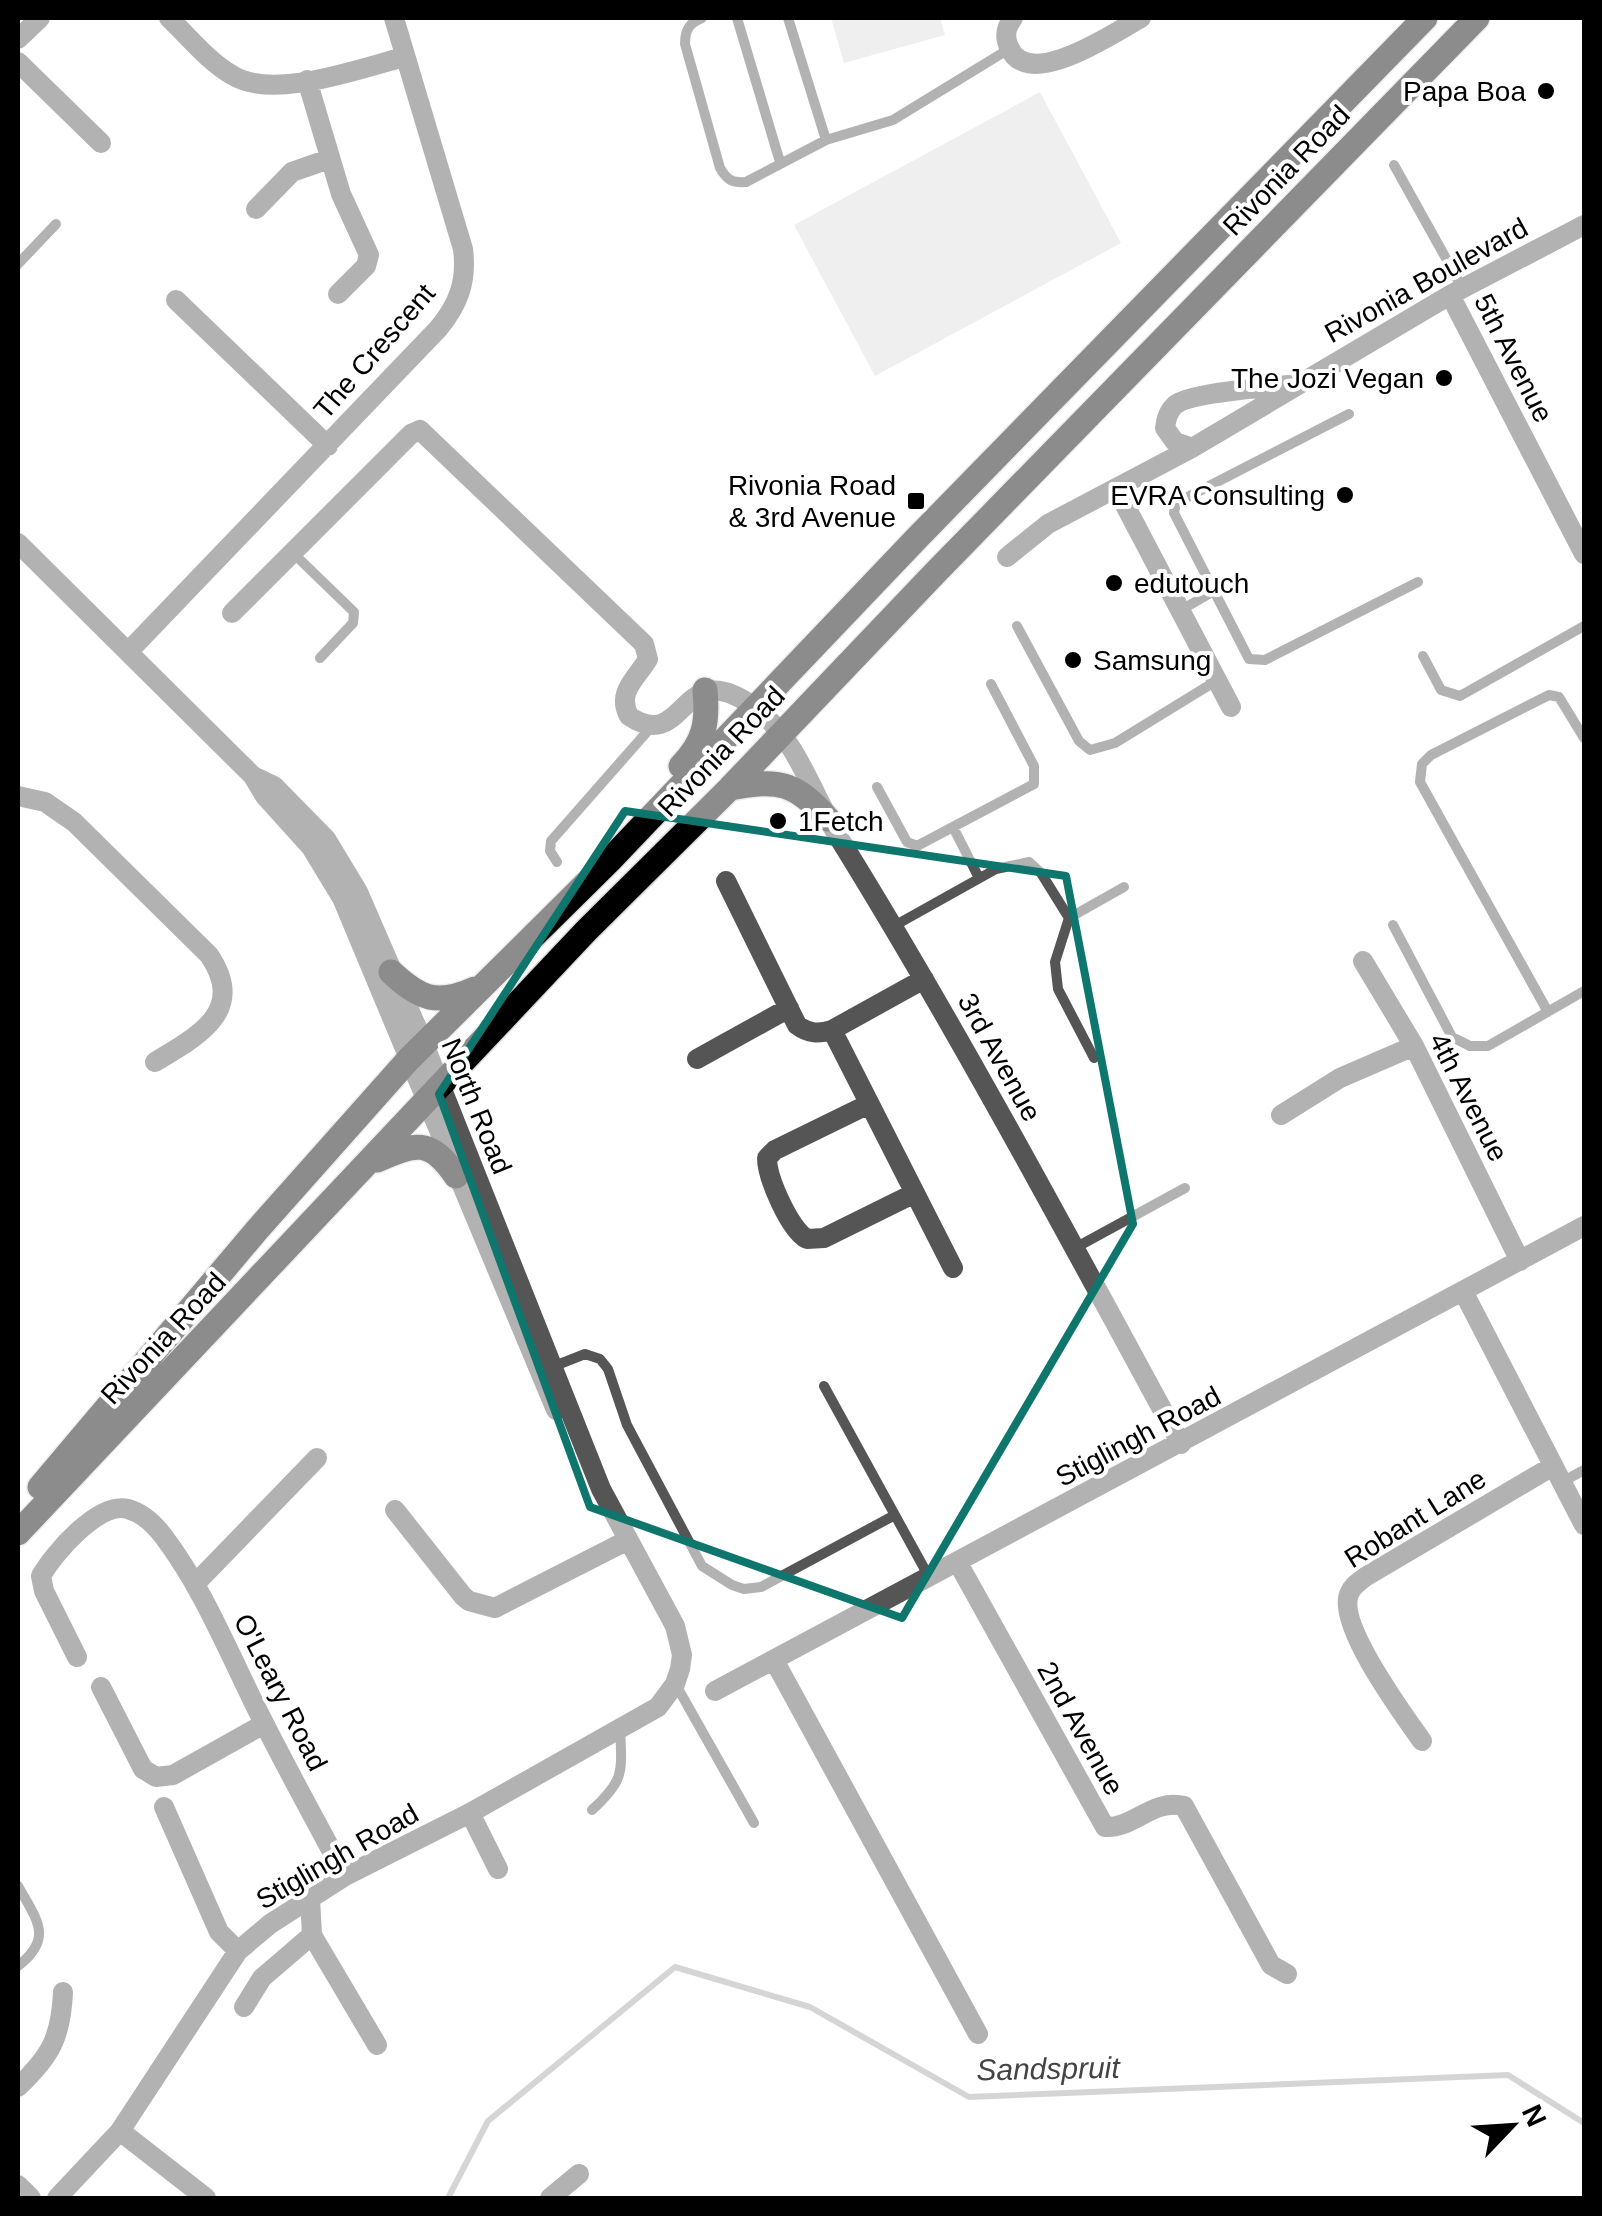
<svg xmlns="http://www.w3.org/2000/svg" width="1602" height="2216" viewBox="0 0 1602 2216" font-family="Helvetica,sans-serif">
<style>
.green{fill:#dcdcdc}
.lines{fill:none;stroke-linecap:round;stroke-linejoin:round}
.stream{stroke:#a3a3a3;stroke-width:6}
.primary-casing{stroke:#dbdbdb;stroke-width:28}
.lane{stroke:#555;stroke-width:10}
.street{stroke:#555;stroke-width:20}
.primary{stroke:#000;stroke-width:25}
.marked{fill:none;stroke:#0f766e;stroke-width:8;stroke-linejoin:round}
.poi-dot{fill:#000;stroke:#fff;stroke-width:4}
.labels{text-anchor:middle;stroke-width:8;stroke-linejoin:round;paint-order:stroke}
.poi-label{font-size:28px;fill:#000;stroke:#fff;text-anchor:end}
.street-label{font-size:28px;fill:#000;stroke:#fff}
.water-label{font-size:30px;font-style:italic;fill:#444;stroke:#fff}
</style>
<rect width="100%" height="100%" fill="#fff"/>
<path class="green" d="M831,18H940L945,35L844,63Z
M1040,92L1121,243L875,376L794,225Z"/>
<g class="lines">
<path class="stream" d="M448,2198L488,2121L675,1967L810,2007L969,2097L1508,2075L1584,2123"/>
<defs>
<path id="primary" d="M681,766C705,742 708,722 705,690
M730,788C779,779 795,782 828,819
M391,972C420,999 437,1006 475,989
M377,1160C416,1143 430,1138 456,1176
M40,1487L257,1230L409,1059L610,860L918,537L1425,18
M18,1533L586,931L730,788L935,573L1477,18"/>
</defs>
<use href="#primary" class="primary-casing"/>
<path class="lane" d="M702,18C689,23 685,30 685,44L720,168C727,180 732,183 746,182L826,140L893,120L1009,49
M737,18L780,162
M788,18L826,140
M1394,165L1463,289
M18,264L56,224
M293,553L354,612L353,623L320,658
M1214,591L1174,513L1176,503L1349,414
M1181,610L1214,591L1249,659L1265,660L1418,582
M1017,626L1079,741L1090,750L1115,743L1216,681
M1423,656L1441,690L1460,696L1584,626
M877,787L907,842L917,846L1034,784V766L991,684
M954,829L979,878
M557,862L550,851L551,841L653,725
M1069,918L1124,887
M1393,925L1452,1037L1470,1046H1488L1584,991
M894,926L996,869L1029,862L1041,873L1069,918L1055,962L1058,989L1094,1058
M1548,1012L1420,782L1422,764L1431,755L1549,695L1559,697L1584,738
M1075,1248L1185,1188
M552,1367L585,1354L600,1359L608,1369L627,1425L702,1566L732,1585L744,1589L761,1587L895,1515
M824,1386L929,1577
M1562,1482L1584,1470
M676,1685L754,1823
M592,1810C625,1780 622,1772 620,1729
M18,1886C37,1920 54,1938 18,1966"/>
<path class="street" d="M169,18C189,37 208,61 232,75C274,101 359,68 405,57
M1013,18C1006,27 1004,36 1009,47C1027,93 1115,32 1141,18
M18,39L40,18
M18,62L101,143
M307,80L341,194L369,255L366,266L338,294
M256,209L292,172L329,159
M1450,295L1584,554
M176,300L328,446
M1192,448L1175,442L1165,428C1166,419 1168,411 1175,405C1191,392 1266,388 1289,385
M1116,488L1231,707
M18,543L253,776L265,796L311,847L342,898L556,1410
M1007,557L1048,524L1192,448L1450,295L1584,225
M232,613L411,434L420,430L644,644L648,659C637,678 616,692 629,716C687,755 679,652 754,707C797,738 812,794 839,838C961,1035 1070,1240 1181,1444
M129,651L438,329C459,304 467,281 463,249L394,18
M18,796L45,802L74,822L209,955C247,1011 198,1036 155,1062
M726,881L797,1025C809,1034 819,1034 832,1030L924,979
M1363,961L1414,1046L1520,1261
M832,1030L953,1268
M697,1059L789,1008
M869,1104L775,1150L767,1158C767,1178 790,1230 807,1239L824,1238L915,1193
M1281,1115L1340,1078L1414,1046
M1464,1293L1584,1525
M395,1510L463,1596L469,1601L495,1608L628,1540
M958,1563L1105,1827C1133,1829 1153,1798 1184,1806L1271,1965L1287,1974
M195,1584L317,1458
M77,1657L44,1591L41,1576C54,1553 99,1501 128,1509C142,1513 155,1525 164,1537C201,1586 225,1644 252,1699C281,1759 314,1817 345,1876
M774,1660L978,2034
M101,1687L143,1769L156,1777L173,1775L264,1724
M715,1691L1584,1226
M1422,1741C1403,1714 1337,1625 1349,1594C1352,1586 1359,1582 1365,1577L1553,1466
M164,1807L219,1932L238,1951
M470,1813L498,1869
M310,1898L312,1935L377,2045
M244,2007L262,1978L312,1935
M18,2087C51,2056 61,2037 63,1992
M120,2131L206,2198
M18,2185L31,2198
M57,2198L120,2131L238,1951L270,1924L345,1876L470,1813L658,1707L675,1684L680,1669L682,1655L675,1626L601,1489L424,1044L358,892L326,839L274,786L253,776
M550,2198L579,2174"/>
<use href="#primary" class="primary"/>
</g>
<path d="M0 0H1602V2216H0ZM625,811L1066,876L1133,1224L902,1618L590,1507L439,1094Z" fill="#fff" fill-opacity=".55" fill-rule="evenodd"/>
<path class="marked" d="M625,811L1066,876L1133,1224L902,1618L590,1507L439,1094Z"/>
<g class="poi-dot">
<circle cx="1546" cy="91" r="10"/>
<circle cx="1444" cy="378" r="10"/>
<circle cx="1345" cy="495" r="10"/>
<rect x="906" y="491" width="20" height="20" rx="5"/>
<circle cx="1114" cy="583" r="10"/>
<circle cx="1073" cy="660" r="10"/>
<circle cx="778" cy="821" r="10"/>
</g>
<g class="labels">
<g class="poi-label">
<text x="1526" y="101">Papa Boa</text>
<text x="1424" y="388">The Jozi Vegan</text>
<text x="896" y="495">Rivonia Road<tspan x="896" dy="32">&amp; 3rd Avenue</tspan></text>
<text x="1325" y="505">EVRA Consulting</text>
<text x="1134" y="593" text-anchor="start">edutouch</text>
<text x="1093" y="670" text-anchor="start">Samsung</text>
<text x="798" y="831" text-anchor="start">1Fetch</text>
</g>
<g class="street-label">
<text transform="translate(1286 170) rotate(-46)" y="10">Rivonia Road</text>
<text transform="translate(1426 280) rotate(-29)" y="10">Rivonia Boulevard</text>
<text transform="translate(374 351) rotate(-49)" y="10">The Crescent</text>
<text transform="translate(1514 358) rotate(63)" y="10">5th Avenue</text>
<text transform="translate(721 751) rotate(-46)" y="10">Rivonia Road</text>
<text transform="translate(1000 1057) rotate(61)" y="10">3rd Avenue</text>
<text transform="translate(1469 1097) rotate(63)" y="10">4th Avenue</text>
<text transform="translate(477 1106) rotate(68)" y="10">North Road</text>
<text transform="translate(163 1338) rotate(-47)" y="10">Rivonia Road</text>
<text transform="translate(1138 1436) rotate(-28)" y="10">Stiglingh Road</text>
<text transform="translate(1415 1518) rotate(-32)" y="10">Robant Lane</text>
<text transform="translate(281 1692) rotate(63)" y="10">O'Leary Road</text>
<text transform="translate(1081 1728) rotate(61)" y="10">2nd Avenue</text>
<text transform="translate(337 1856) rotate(-30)" y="10">Stiglingh Road</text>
</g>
<g class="water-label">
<text transform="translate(1048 2069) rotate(-1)" y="10">Sandspruit</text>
</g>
</g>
<rect width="1602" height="2216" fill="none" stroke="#000000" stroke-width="40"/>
<g transform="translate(1512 2126) rotate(65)" stroke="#ffffff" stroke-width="8" paint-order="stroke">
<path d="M0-8L18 38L0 25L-18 38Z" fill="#000000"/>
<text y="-15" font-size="28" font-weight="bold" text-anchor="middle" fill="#000000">N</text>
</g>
</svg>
